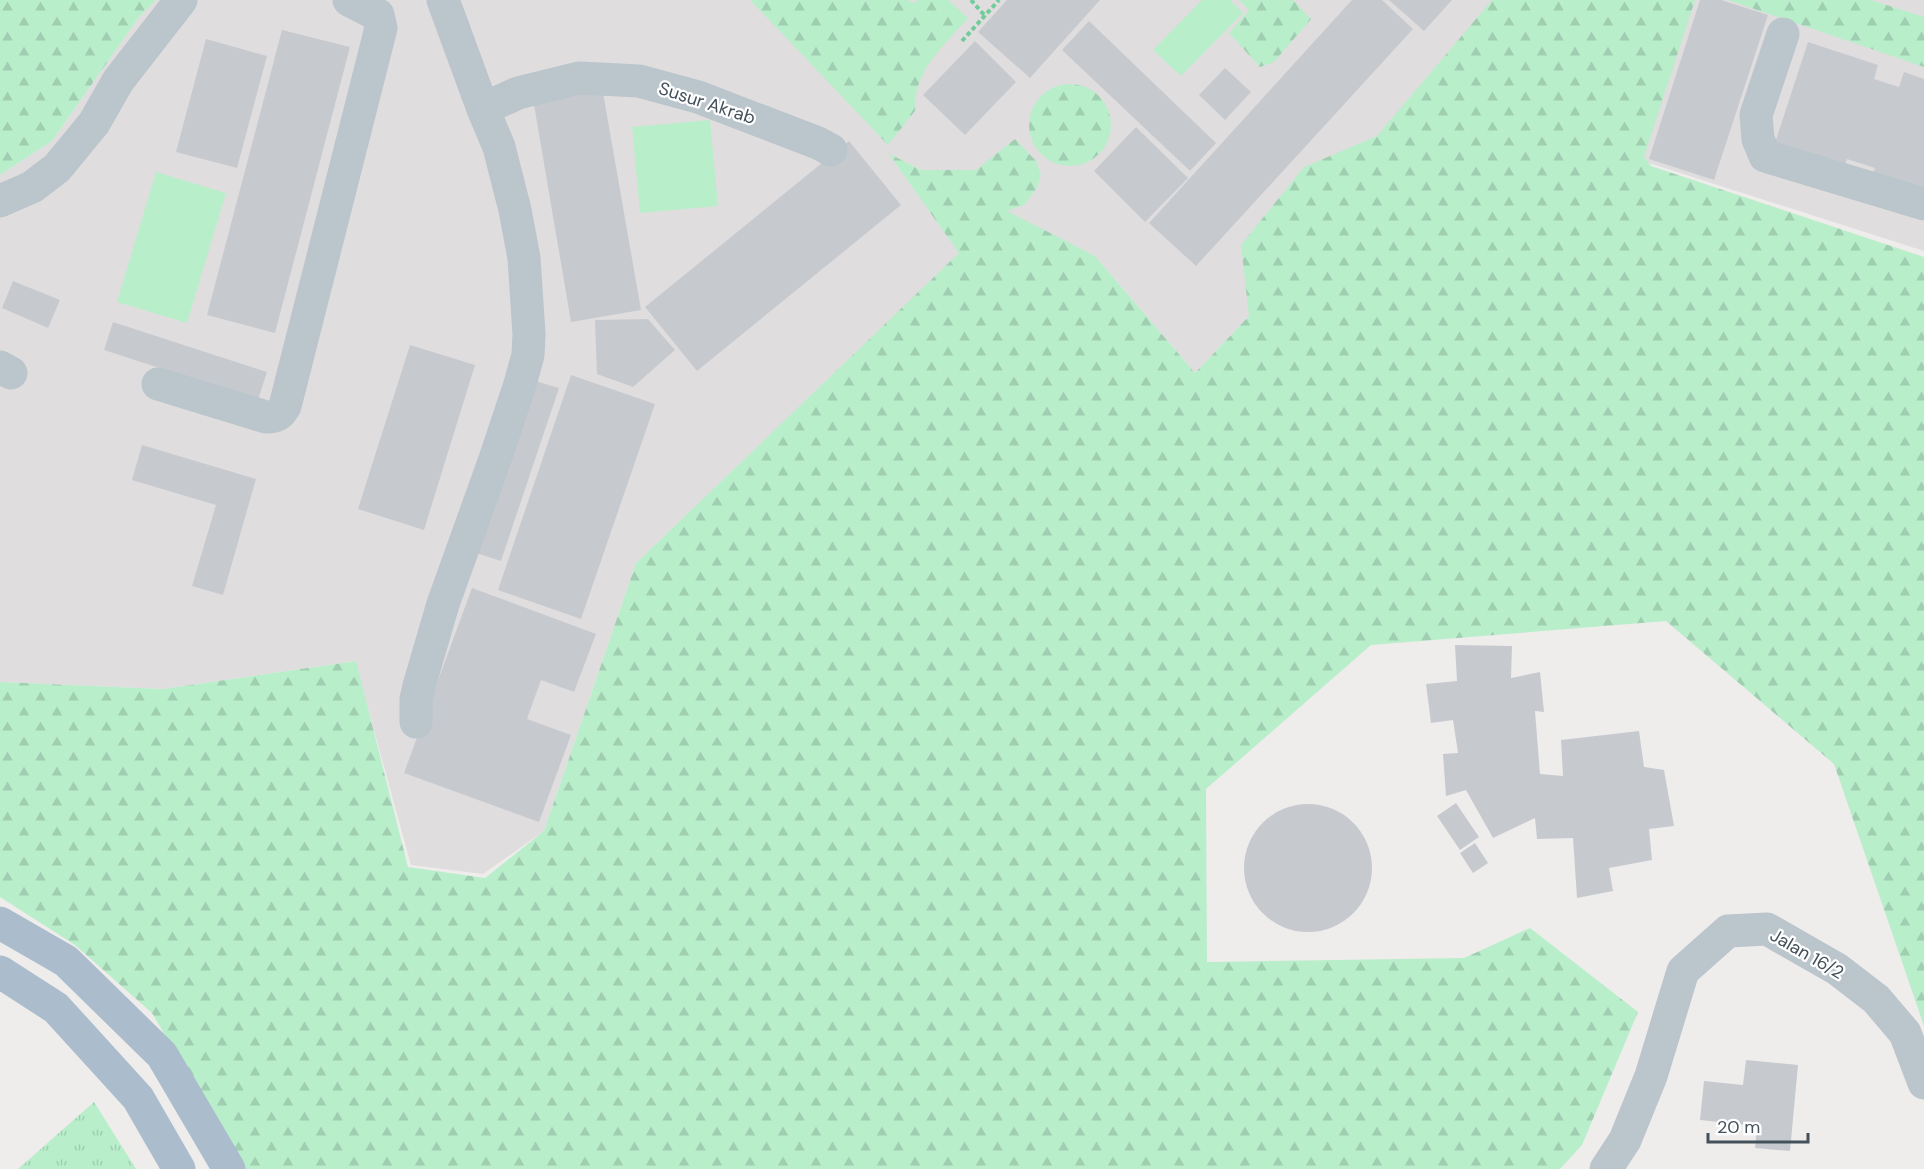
<svg xmlns="http://www.w3.org/2000/svg" width="1924" height="1169" viewBox="0 0 1924 1169" font-family="'DM Sans',sans-serif">
<style>
.education{fill:#e0ddde}
.grass{fill:url(#grass-tufts)}
.forest{fill:url(#forest-firs)}
.pitch{fill:#b9eecb}
.building{fill:#c6cacf}
.lines{fill:none;stroke-linecap:round;stroke-linejoin:round}
.path{stroke:#71cc9c;stroke-width:4;stroke-dasharray:4.5 3;stroke-linecap:butt}
.minor{stroke:#bac5cc;stroke-width:33}
.major{stroke:#abbdcc;stroke-width:33}
.labels{text-anchor:middle;stroke-width:4.5;stroke-linejoin:round;paint-order:stroke}
.street-label{font-size:18px;fill:#45515a;stroke:#fff}
</style>
<defs>
<pattern id="grass-tufts" width="24" height="20" patternUnits="userSpaceOnUse" patternTransform="scale(1.5)"><rect width="24" height="20" fill="#b9eecb"/><path d="M3 7l-1-3M5 7V3M7 7l1-3M15 17l-1-3M17 17v-4M19 17l1-3" fill="none" stroke="#a0ceb1"/></pattern>
<pattern id="forest-firs" width="22" height="20" patternUnits="userSpaceOnUse" patternTransform="scale(1.5)"><rect width="22" height="20" fill="#b9eecb"/><path d="M5 1l3.5 6h-7zM16 11l3.5 6h-7z" fill="#a0ceb1"/></pattern>
</defs>
<rect width="100%" height="100%" fill="#efecec"/>
<path class="education" d="M156,0H1924V251L1443,97L1249,316L1195,373L1095,256L889,154L960,253L636,563L544,831L483,874L411,865L355,661L163,689L0,682V175L52,141L139,17Z"/>
<path class="grass" d="M94,1102L136,1169H18Z"/>
<path class="forest" d="M0,0H156L139,17L52,141L0,175Z
M750,0H907L915,3L917,0H948L968,18C943,47 913,71 915,111L888,145Z
M1239,0H1293L1311,19L1274,62L1260,67L1229,33L1249,10Z
M1492,0H1695L1644,157L1651,166L1924,257V1026L1834,764L1666,621L1371,645L1206,789L1207,962L1464,958L1530,928L1638,1012L1582,1145L1560,1169H243L152,1013L75,945L0,897V682L163,689L356,661L408,867L485,878L544,831L636,563L959,253L888,153L921,170H976L1015,139L1036,161L1041,175L1037,188L1024,205L1007,211L1095,256L1195,373L1249,316L1241,245L1304,167L1377,136Z
M1728,0H1871L1924,17V67Z
M1029 125a41 41 0 1 1 82 0a41 41 0 1 1-82 0Z"/>
<path class="pitch" d="M1202,0H1230L1243,13L1181,76L1153,50Z
M710,120L718,206L640,213L632,127Z
M156,172L226,193L187,323L117,302Z"/>
<path class="building" d="M1007,0H1100L1030,78L978,32Z
M1352,0H1382L1413,29L1196,266L1149,223Z
M1389,0H1452L1424,31Z
M1700,0H1721L1768,15L1714,180L1649,159Z
M1089,21L1216,143L1190,171L1062,50Z
M282,30L350,47L275,333L207,315Z
M206,39L267,56L237,168L176,152Z
M975,41L1016,82L965,135L923,95Z
M1808,42L1878,65L1874,79L1899,87L1904,72L1924,79V198L1871,180L1875,168L1847,159L1844,169L1774,146Z
M1225,68L1251,92L1225,120L1199,95Z
M601,81L641,310L571,322L532,93Z
M1136,127L1188,178L1145,222L1094,171Z
M849,141L901,205L697,371L645,307Z
M13,281L60,300L48,328L2,308Z
M648,319L675,350L633,387L597,374L595,320Z
M113,322L267,372L258,400L104,350Z
M410,345L475,365L424,530L358,509Z
M571,375L655,404L581,619L498,590Z
M535,381L559,388L501,561L476,553Z
M142,445L256,479L223,595L192,586L216,505L132,480Z
M472,588L596,634L574,692L541,680L527,719L571,735L539,822L404,773Z
M1455,645L1512,646L1511,678L1540,672L1544,712L1535,711L1540,774L1563,776L1561,740L1639,731L1644,767L1664,770L1674,826L1649,829L1652,860L1609,868L1613,891L1577,898L1573,838L1537,839L1535,818L1493,838L1466,790L1446,796L1443,754L1458,753L1453,720L1431,723L1426,684L1457,681Z
M1456,803L1479,837L1460,850L1437,816Z
M1244 868a64 64 0 1 1 128 0a64 64 0 1 1-128 0Z
M1475,843L1488,863L1473,873L1460,853Z
M1746,1060L1798,1065L1790,1151L1755,1148L1757,1126L1700,1120L1704,1081L1743,1085Z"/>
<g class="lines">
<path class="path" d="M971,0L985,16
M962,41L999,0"/>
<path class="minor" d="M443,0L483,109L518,93L579,78L639,81L698,97L818,143L831,150
M1783,34L1756,115L1758,139L1765,156L1924,204
M0,201L32,187L57,168L94,123L118,81L181,0
M0,367L11,373
M158,384L266,417C276,417 280,415 285,406L381,28L378,15L349,0
M416,722V699L419,686L443,604L495,459L520,384L528,355L529,334L524,258L515,210L499,147L483,109
M1606,1169L1625,1140L1651,1076L1683,971L1728,931L1767,929L1837,969L1876,999L1905,1033L1924,1083"/>
<path class="major" d="M0,923L66,961L162,1055L229,1169
M0,972L56,1008L138,1098L179,1169"/>
</g>
<g class="labels">
<g class="street-label">
<text transform="translate(707 103) rotate(18)" y="6">Susur Akrab</text>
<text transform="translate(1807 954) rotate(30)" y="6">Jalan 16/2</text>
</g>
</g>
<path d="M1708 1133v9h100v-9" fill="none" stroke="#45515a" stroke-width="3"/>
<text x="1717" y="1133" font-size="18" fill="#45515a" stroke="#ffffff" stroke-width="4.5" paint-order="stroke">20 m</text>
</svg>
